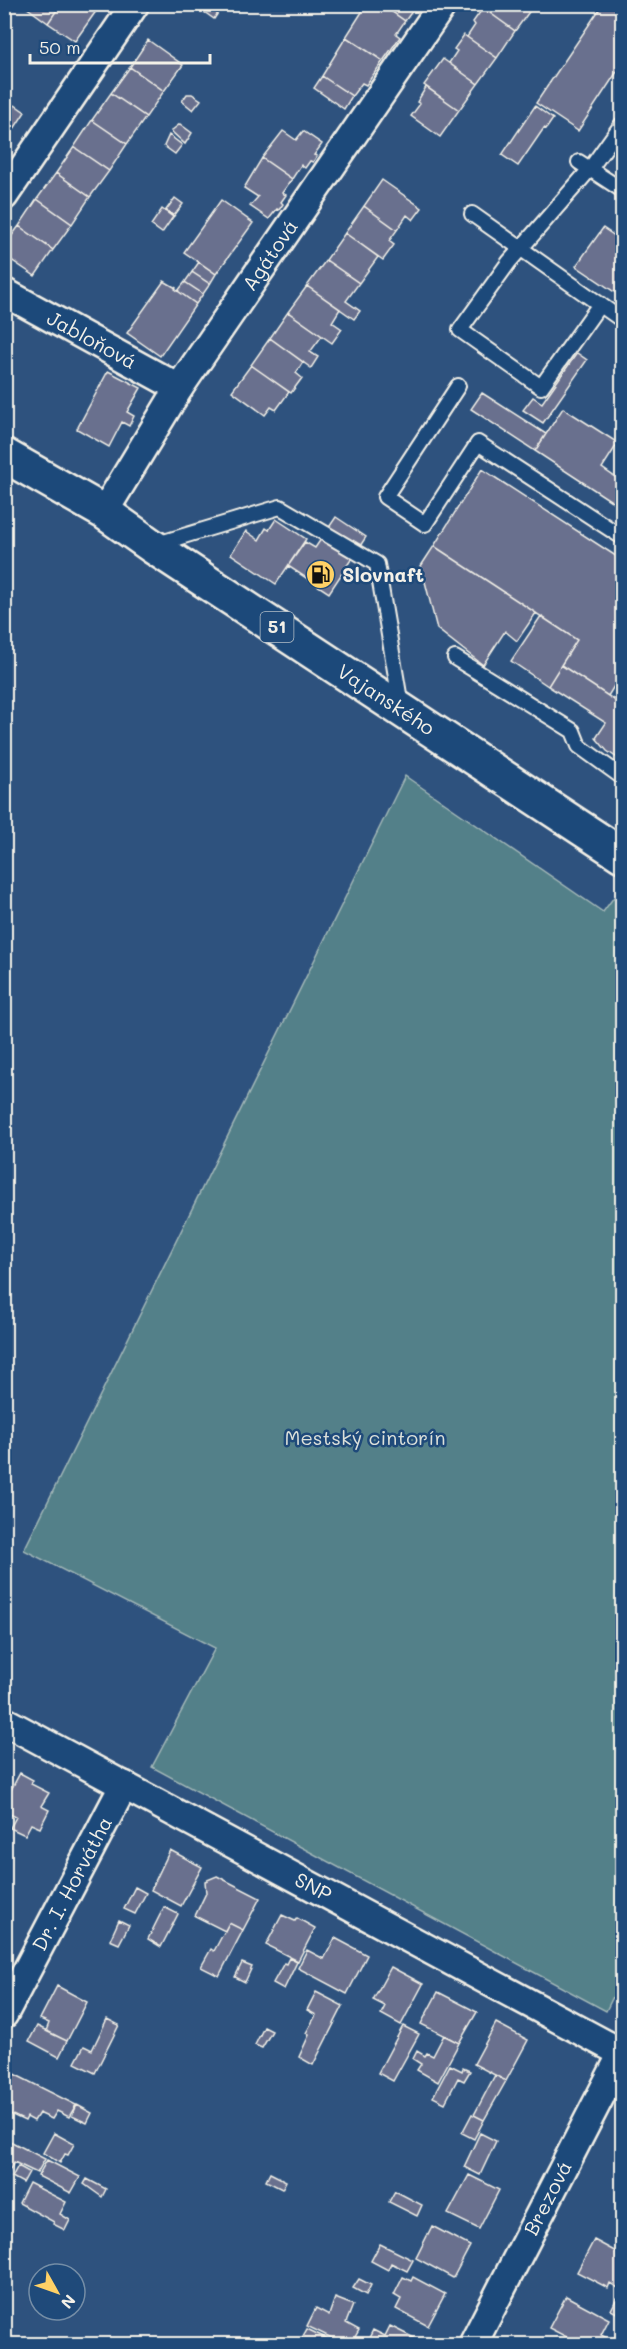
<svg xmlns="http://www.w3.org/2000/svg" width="627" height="2349" viewBox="0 0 627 2349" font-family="Mali,sans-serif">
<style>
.green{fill:#538089;stroke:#a4b8b8;stroke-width:1.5}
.building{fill:#69708e;stroke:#f4f1e8;stroke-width:1.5}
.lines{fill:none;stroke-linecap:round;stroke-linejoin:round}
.service-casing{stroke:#f4f1e8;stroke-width:18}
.minor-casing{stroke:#f4f1e8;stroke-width:32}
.primary-casing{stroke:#f4f1e8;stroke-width:38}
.service{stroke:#1f4a7a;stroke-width:14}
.minor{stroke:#1f4a7a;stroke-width:27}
.primary{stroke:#1f4a7a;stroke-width:33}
.labels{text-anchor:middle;stroke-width:5;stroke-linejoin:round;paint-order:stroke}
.shield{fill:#1f4a7a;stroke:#b4bfc7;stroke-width:1.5}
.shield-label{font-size:18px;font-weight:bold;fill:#f4f1e8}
.street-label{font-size:20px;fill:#f4f1e8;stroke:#1f4a7a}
.poi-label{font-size:20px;font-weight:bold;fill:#f4f1e8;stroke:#1f4a7a;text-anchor:start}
.park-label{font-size:20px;fill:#dce0da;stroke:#1f4a7a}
</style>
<rect width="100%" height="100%" fill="#2e527e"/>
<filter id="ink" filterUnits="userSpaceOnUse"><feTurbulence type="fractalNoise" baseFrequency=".0167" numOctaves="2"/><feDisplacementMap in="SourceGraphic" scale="12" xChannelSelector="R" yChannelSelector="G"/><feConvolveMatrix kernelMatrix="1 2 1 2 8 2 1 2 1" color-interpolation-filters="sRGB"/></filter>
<g filter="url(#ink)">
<path class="green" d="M405,776L603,912L614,897L622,902V1978L606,2011L152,1767L215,1648L24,1550Z"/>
<path class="building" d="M22,4H61L48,23Z
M61,4H96L99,7L75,41L48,23Z
M193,4H224L214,19Z
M367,4H381L405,21L396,34L400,37L383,61L346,37Z
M381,4H422L418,10L415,7L405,21Z
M490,4H533L534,5L515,31L486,10Z
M603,4H622V64L578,131L536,103Z
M483,8L515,31L497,58L467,37L475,25L473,22Z
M464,35L497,58L478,84L449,63L457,51L454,49Z
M346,37L383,61L366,85L362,83L352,96L322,76Z
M148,40L183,65L164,91L130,67Z
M443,59L478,84L459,110L424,85Z
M130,67L164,91L146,117L111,93Z
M322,76L352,96L344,109L314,88Z
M426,87L459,110L440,137L411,116L420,104L417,102Z
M111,93L146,117L127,144L92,120Z
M187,94H192L201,100L193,110L182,101Z
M15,105L25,112L14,129L4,122V120Z
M535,106L553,119L546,129L544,128L518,166L502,155Z
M92,120L127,144L109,171L74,147Z
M180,124L192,133L185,144L171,131Z
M283,131L296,140L303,131L322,144L314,155L317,156L313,162L310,161L305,168L301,165L292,179L262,158Z
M169,135L182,145L175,154L164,146Z
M74,147L109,171L90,197L56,173Z
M262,158L292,179L282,193L286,195L281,202L283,204L279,210L277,209L269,219L250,206L258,197L244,188Z
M56,173L90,197L72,224L37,199Z
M382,180L422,208L413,220L407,215L397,230L364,206Z
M175,198L183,204L174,216L166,210Z
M37,199L72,224L53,250L19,226Z
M221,200L253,223L216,274L184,252Z
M364,206L397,230L389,241L394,245L383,260L345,233Z
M162,209L173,217L162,233L151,225Z
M19,226L53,250L35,276L4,255V246Z
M603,228L622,241V297L576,266Z
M345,233L378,257L359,283L326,260Z
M326,260L359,283L346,301L360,311L354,319L307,286Z
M199,262L216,274L210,284L192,272Z
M192,272L210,284L203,294L185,282Z
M164,281L176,288L175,289L196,304L160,356L127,333Z
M185,282L203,294L196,304L178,291Z
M307,286L340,309L332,322L342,329L332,343L288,312Z
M288,312L322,336L310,352L318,357L311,368L270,338Z
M270,338L303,362L296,373L302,378L291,393L251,365Z
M577,353L587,360L543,423L523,410L533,397L542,403Z
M251,365L289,392L276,410L271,407L265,415L232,391Z
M108,371L141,388L127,412L134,416L129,426L122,422L109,447L77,429Z
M482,393L546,434L535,451L471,409Z
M563,408L618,443L602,468L622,482V508L535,451Z
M482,469L622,560V673L608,696L561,665L577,640L434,546Z
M336,517L366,537L329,593L288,566L305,542L315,548Z
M276,519L306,539L276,584L231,554L246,531L259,540L266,528L269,530Z
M434,546L536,613L517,641L505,631L483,665L437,629L421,566Z
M541,616L577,640L548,686L511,661Z
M561,665L622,705V761L607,751L596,738L606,723L548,686Z
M20,1773L33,1780L31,1784L49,1793L41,1806L49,1810L40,1828L31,1824L25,1835L10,1828L16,1817L4,1811V1803Z
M170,1850L202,1867L181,1906L151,1890Z
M217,1876L260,1898L243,1930L229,1923L225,1931L195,1916L206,1893L205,1881Z
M135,1887L146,1893L135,1914L124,1909Z
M164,1907L178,1914L161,1947L148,1939Z
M282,1915L295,1921L297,1918L315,1928L298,1961L266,1945Z
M119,1920L129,1925L119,1944L110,1940Z
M229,1923L243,1930L219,1976L201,1967L211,1949L214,1951Z
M335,1938L367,1955L347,1994L298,1968L307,1950L324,1959Z
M289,1958L297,1962L284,1989L273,1983L284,1963L286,1964Z
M242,1963L252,1967L245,1982L235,1977Z
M391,1967L423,1984L401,2025L381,2014L385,2006L373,2000Z
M57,1986L87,2002L67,2041L46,2031L49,2023L40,2019Z
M316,1992L343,2006L313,2065L299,2057L309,2035L306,2033L316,2015L307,2010Z
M438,1992L477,2012L459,2043L421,2024Z
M107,2019L119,2025L95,2073L75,2063L84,2046L92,2050Z
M496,2023L528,2040L506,2081L474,2064Z
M37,2026L67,2041L59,2057L29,2041Z
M403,2026L419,2034L393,2081L378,2073Z
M264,2027L272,2031L262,2048L255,2045Z
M444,2035L459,2043L438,2082L417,2070L421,2064L413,2059L417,2051L425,2056L427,2053L433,2056Z
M450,2065L462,2071L463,2068L470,2071L464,2081L458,2078L445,2103L433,2097Z
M12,2073L76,2105L69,2117L57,2111L52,2119L39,2113L34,2121L27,2117L25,2121L4,2111V2087Z
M495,2075L506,2081L484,2120L474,2115Z
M77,2105L92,2113L87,2123L72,2116Z
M472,2114L484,2120L474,2139L462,2133Z
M54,2133L74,2144L68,2155L65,2154L60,2163L43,2153Z
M480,2133L496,2141L480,2175L464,2167Z
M4,2138L45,2159L37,2173L14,2162L7,2175L4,2174Z
M47,2160L80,2177L71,2193L38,2176Z
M18,2166L29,2172L23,2183L12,2177Z
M270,2173L286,2181L282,2189L266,2181Z
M469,2175L499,2190L479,2229L448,2214Z
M87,2179L106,2189L102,2197L84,2184Z
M29,2183L66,2202L60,2214L70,2220L65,2230L53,2224L54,2222L19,2203Z
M395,2191L422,2205L417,2216L389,2202Z
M432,2226L470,2246L453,2278L416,2258Z
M594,2240L622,2255V2279L618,2288L610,2283L608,2288L577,2272Z
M380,2244L413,2260L407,2271L391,2263L388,2270L371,2261Z
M403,2277L411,2281L413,2277L445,2294L428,2326L396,2309L401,2299L394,2295Z
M359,2279L371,2285L366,2295L353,2288Z
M566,2296L609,2319L601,2335L613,2341L610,2344H580L549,2328Z
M335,2298L353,2305L346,2323L359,2330L351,2344H344L307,2326L316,2308L329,2315Z
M617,2298L622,2301V2316L611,2310Z
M390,2326L420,2341L419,2344H366L373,2330L385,2336Z
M307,2329L334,2342L332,2344H314L302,2338Z"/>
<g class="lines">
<defs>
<path id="service" d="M579,162L622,190
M472,214L622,320
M600,304L541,387L460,330L509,262L590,169L622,124
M458,386L385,497L425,524L478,443L622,537
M157,544L280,507L377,564L401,706
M455,658L573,731L579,746L622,777"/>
<g id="minor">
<path d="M4,196L135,4"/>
<path id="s1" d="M4,292L179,388"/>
<path id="s2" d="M104,512L179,388L443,4"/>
<path id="s3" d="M4,1721L622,2053"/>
<path id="s4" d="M4,2014L124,1785"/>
<path id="s5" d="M473,2344L622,2054"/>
</g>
<g id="primary">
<path id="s6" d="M4,455L104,512L152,546L622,855"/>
</g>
</defs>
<use href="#service" class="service-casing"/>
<use href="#minor" class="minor-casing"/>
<use href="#primary" class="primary-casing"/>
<use href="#service" class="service"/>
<use href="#minor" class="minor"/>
<use href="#primary" class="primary"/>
</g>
</g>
<defs>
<symbol id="fuel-disc" viewBox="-11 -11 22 22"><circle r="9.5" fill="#ffd166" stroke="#1f4a7a"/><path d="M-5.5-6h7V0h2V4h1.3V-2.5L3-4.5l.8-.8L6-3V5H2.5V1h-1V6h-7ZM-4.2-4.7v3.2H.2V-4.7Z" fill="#111"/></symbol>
</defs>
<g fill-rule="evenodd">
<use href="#fuel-disc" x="304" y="558" width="33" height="33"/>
</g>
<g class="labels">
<rect class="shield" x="260.5" y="612" width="33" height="30" rx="4.5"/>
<g class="shield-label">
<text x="277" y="633">51</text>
</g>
<g class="street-label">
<text dy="7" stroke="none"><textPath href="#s2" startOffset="306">Agátová</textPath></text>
<text dy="7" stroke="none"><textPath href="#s1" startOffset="100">Jabloňová</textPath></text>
<text dy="7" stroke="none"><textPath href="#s6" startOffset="454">Vajanského</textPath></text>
<text dy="7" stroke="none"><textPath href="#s4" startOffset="147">Dr. I. Horvátha</textPath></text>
<text dy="7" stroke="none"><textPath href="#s3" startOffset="351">SNP</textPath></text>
<text dy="7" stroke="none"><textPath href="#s5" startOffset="164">Brezová</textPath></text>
</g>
<g class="poi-label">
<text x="342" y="582">Slovnaft</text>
</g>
<g class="park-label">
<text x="365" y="1445">Mestský cintorín</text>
</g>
</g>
<rect width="627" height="2349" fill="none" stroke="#1f4a7a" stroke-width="24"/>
<rect x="12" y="12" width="603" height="2325" fill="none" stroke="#f4f1e8" stroke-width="2" filter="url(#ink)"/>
<g transform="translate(57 2292) rotate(130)"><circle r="28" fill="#1f4a7a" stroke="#748da6" stroke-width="1.5"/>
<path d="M0-4.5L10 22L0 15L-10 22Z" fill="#ffd166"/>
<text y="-9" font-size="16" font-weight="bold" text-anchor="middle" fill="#f4f1e8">N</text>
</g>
<path d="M30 54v9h180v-9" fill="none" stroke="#f4f1e8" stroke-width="3"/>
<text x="39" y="54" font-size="18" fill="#f4f1e8" stroke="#1f4a7a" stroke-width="4.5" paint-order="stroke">50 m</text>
</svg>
